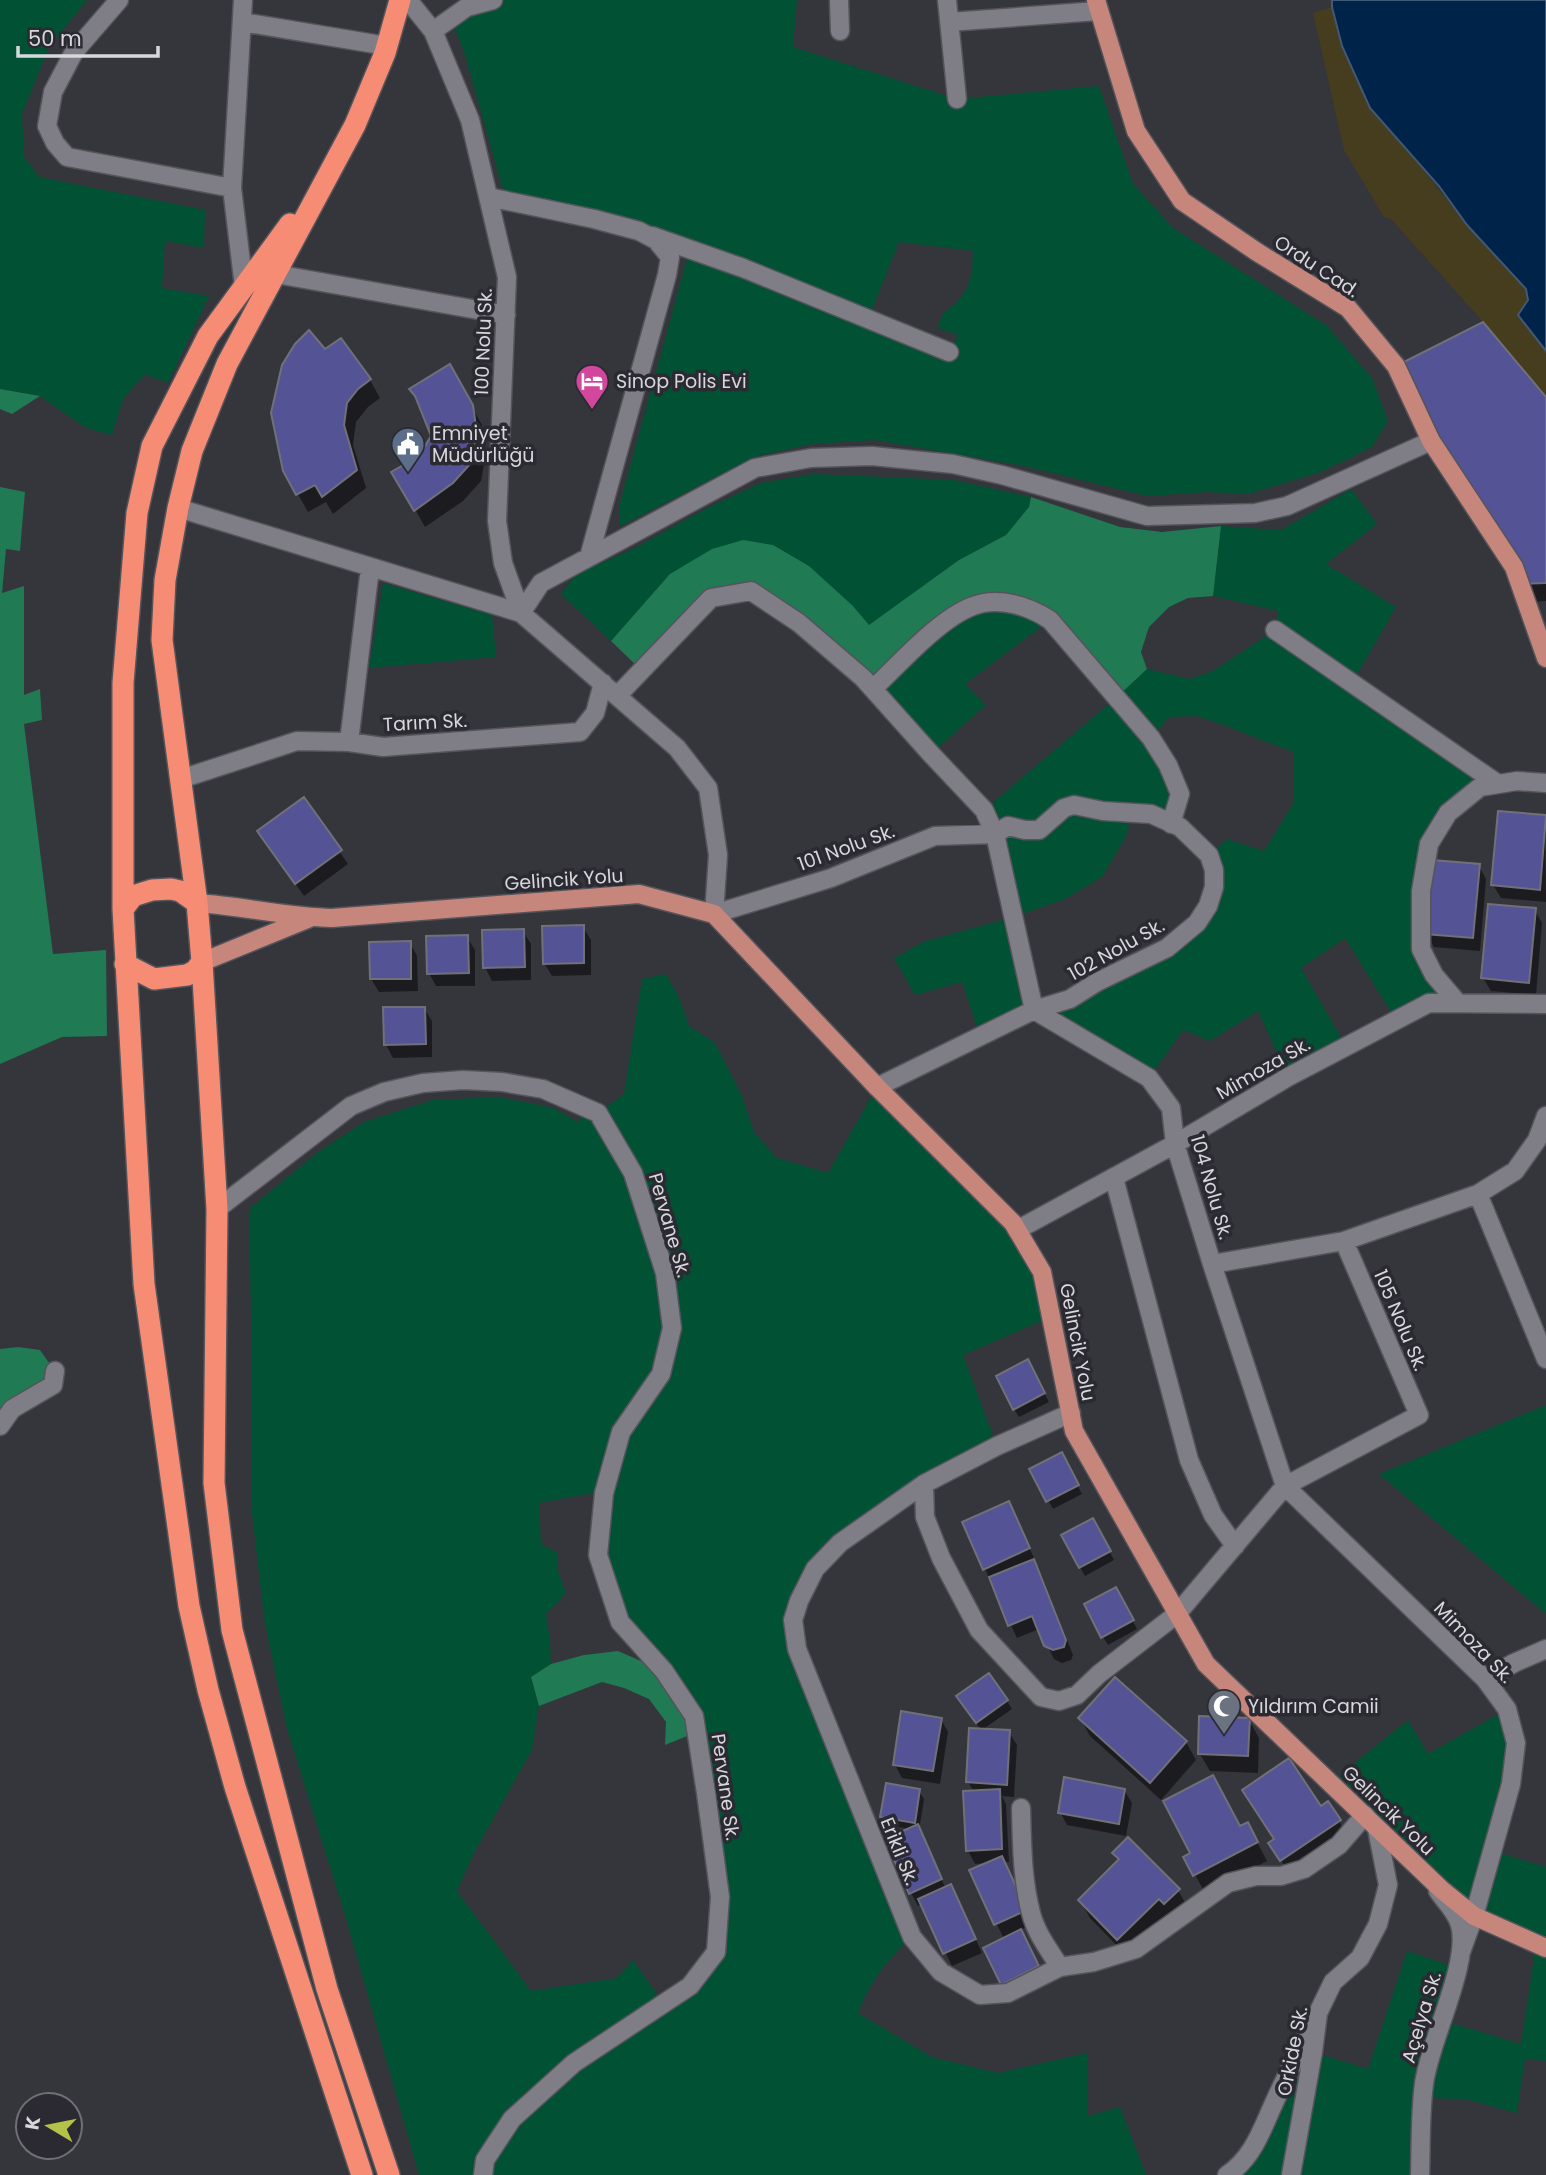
<svg xmlns="http://www.w3.org/2000/svg" width="1546" height="2175" viewBox="0 0 1546 2175" font-family="Poppins,sans-serif">
<style>
.green{fill:#015234;fill-rule:evenodd}
.forest{fill:#207a53}
.sand{fill:#453d1d}
.water{fill:#00234a;stroke:#405976;stroke-width:2}
.shadow{fill:#0007}
.building{fill:#545395;stroke:#707079;stroke-width:2}
.lines{fill:none;stroke-linecap:round;stroke-linejoin:round}
.minor-casing{stroke:#54545a;stroke-width:21}
.major-casing{stroke:#54545a;stroke-width:21}
.highway-casing{stroke:#54545a;stroke-width:24}
.minor{stroke:#7f7e87;stroke-width:18}
.major{stroke:#c7867c;stroke-width:18}
.highway{stroke:#f78c75;stroke-width:21}
.labels{text-anchor:middle;stroke-width:7;stroke-linejoin:round;paint-order:stroke}
.street-label{font-size:19px;fill:#d7d7dc;stroke:#2b2a32}
.poi-label{font-size:19px;fill:#d7d7dc;stroke:#2b2a32;text-anchor:start}
</style>
<rect width="100%" height="100%" fill="#35353c"/>
<path class="green" d="M0,0H87L49,47L22,114L24,157L39,177L205,210L204,248L165,241L162,288L209,296L168,383L145,374L123,399L112,435L86,428L40,396L0,389Z
M493,0H797L793,47L957,99L1099,86L1133,184L1173,228L1326,325L1372,378L1388,421L1372,447L1321,472L1248,494L1207,492L1148,496L1023,466L875,440L812,444L754,457L619,527L620,503L690,248L506,201L465,55L451,18ZM899,242L973,251C972,269 972,284 960,298C949,313 943,306 938,328L958,335L949,352L868,320Z
M814,474L954,480L1031,497L1029,507L1006,535L959,560L869,625L853,606L670,574L611,641L561,594L576,574L635,548L707,508L761,483Z
M1351,489L1377,524L1326,564L1396,607L1352,683L1498,784L1480,787L1429,844L1421,949L1457,1002L1396,1020L1345,938L1301,968L1346,1046L1288,1077L1258,1011L1210,1041L1183,1030L1149,1078L1034,1010L980,1036L962,982L915,995L894,958L923,942L1013,917L984,810L1116,698L1147,669L1190,679L1213,671L1275,630L1278,611L1213,596L1221,526L1281,530ZM1197,716C1230,726 1261,741 1294,752V802L1264,851L1227,839L1209,855L1208,906L1125,970L1034,1010L1014,917L1065,899L1102,877L1125,838L1134,813L1171,824L1180,794L1151,738L1169,717Z
M383,583L492,615L496,657L369,668Z
M975,605L1050,620L965,684L986,705L931,754L873,689Z
M666,974L679,997L689,1026L715,1043L742,1096L754,1132L777,1158L828,1173L877,1087L1013,1223L1051,1317L963,1355L997,1446L840,1543L793,1620L912,1937C885,1962 872,1979 858,2013L932,2057L998,2073L1087,2053L1088,2116L1120,2107L1146,2175H419L345,1915L287,1729L264,1618L251,1504L252,1368L249,1209L317,1153L364,1122L433,1100L499,1097L554,1108L579,1123L584,1107L598,1113L624,1094L642,979ZM604,1493L598,1555L620,1622L694,1716L706,1793L716,1952L663,2003L633,1960L617,1978L531,1991L457,1891L475,1851L532,1750L539,1706L531,1677L551,1664L550,1639L546,1614L566,1593L558,1571V1553L541,1544L539,1503L587,1494Z
M1546,1405V1614L1379,1474Z
M1507,1709L1516,1743L1493,1851L1546,1867V2061L1525,2059L1517,2113L1465,2099L1423,2098L1420,2175H1227L1291,2069L1313,2052L1368,2069L1407,1951L1458,1968L1441,2020L1521,2044L1536,1944L1474,1916L1331,1782L1408,1720L1428,1754Z"/>
<path class="forest" d="M0,389L40,396L12,414L0,409Z
M0,487L25,492L20,551L6,549L2,593L24,586V695L40,689L42,720L24,724L53,954L106,950L107,1036L62,1037L0,1064Z
M1031,497L1120,527L1162,532L1221,526L1213,596L1188,598L1169,607L1149,627L1141,652L1147,669L1116,698L1050,620L975,605L873,689L751,591L710,598L642,671L611,641L670,574L712,549L743,540L773,545L809,566L853,606L869,625L959,560L1006,535L1029,507Z
M18,1347L40,1350L55,1371L0,1425V1349Z
M618,1651L664,1671L697,1732L665,1745L666,1722L649,1699L624,1688L602,1682L539,1706L531,1677L551,1664L584,1655Z"/>
<path class="sand" d="M1332,7L1342,46L1370,108L1409,152L1467,225L1526,289L1528,300L1518,315L1546,351V397L1520,368L1502,343L1391,219L1384,217L1344,150L1313,13Z"/>
<path class="water" d="M1332,0H1546V351L1518,315L1528,300L1526,289L1467,225L1439,186L1370,108L1342,46L1332,7Z"/>
<path class="shadow" d="M340,341L370,380L380,398L368,407L356,422L353,445L366,488L333,514L326,502L308,512L284,470L325,352Z
M449,366L482,425L486,453L481,481L463,501L425,527L394,472L421,458L433,436L421,407L411,390Z
M1546,400V601L1532,602L1432,440Z
M304,800L348,864L304,896L267,844Z
M1545,817L1546,902L1501,898L1493,885Z
M1479,866L1486,879L1480,951L1434,947L1427,934Z
M1535,910L1542,923L1536,995L1491,991L1483,978Z
M583,927L591,940V975L552,976L544,963Z
M523,931L531,944V980L492,981L485,967Z
M467,937L475,950V986H436L429,973Z
M410,943L417,956L418,991L379,992L371,979Z
M424,1008L432,1021V1057L393,1058L386,1045Z
M1027,1362L1049,1402L1019,1417L1014,1409Z
M1061,1454L1082,1494L1053,1509L1031,1469Z
M1008,1503L1036,1562L1034,1563L1041,1574L1073,1655L1071,1660L1062,1663L1054,1659L1039,1629L1017,1638L985,1569Z
M1093,1520L1114,1560L1085,1576L1063,1536Z
M1116,1590L1137,1629L1108,1645L1103,1637Z
M1115,1679L1186,1742L1196,1760L1161,1800L1090,1736L1080,1718Z
M1007,1701L1012,1709L982,1730L1009,1732L1017,1745L1014,1797L1002,1796L1006,1804L1009,1862H1004L1033,1924L1020,1930L1045,1980L1010,1998L985,1948L1004,1939L971,1871L989,1863L975,1864L968,1851L974,1792L968,1782L981,1730L963,1705Z
M941,1719L948,1732L940,1784L902,1778L895,1765Z
M1249,1720L1259,1738L1258,1773L1210,1771L1200,1754Z
M1124,1790L1132,1803L1126,1836L1067,1825L1060,1812Z
M919,1791L924,1799L919,1830L946,1889L958,1900L982,1953L952,1966L922,1904L918,1906L911,1893L910,1829L887,1825L882,1817Z
M1328,1804L1350,1839L1292,1878L1271,1844Z
M1240,1828L1257,1842L1267,1861L1205,1893L1186,1858Z
M1114,1853L1178,1890L1188,1908L1128,1957L1090,1918L1080,1900L1119,1861Z"/>
<path class="building" d="M1483,322L1546,397V583L1520,584L1396,366Z
M309,330L325,349L341,338L371,379L358,389L347,403L344,425L357,470L322,497L315,485L296,495L283,471L271,413L282,365L295,344Z
M450,364L473,405L477,434L471,463L453,483L414,511L391,472L419,456L431,436L415,396L409,389Z
M304,797L342,850L295,884L257,831Z
M1498,811L1546,815L1540,890L1491,885Z
M1432,860L1480,864L1473,938L1425,934Z
M1488,904L1536,908L1529,983L1481,978Z
M584,925V963L543,964L542,926Z
M524,929L525,967L483,968L482,930Z
M468,935L469,973L427,974L426,936Z
M411,941V979H370L369,942Z
M383,1007H425L426,1044L384,1045Z
M1028,1359L1045,1393L1013,1410L996,1376Z
M1062,1452L1079,1485L1046,1502L1029,1469Z
M1009,1501L1030,1548L983,1570L962,1522Z
M1093,1518L1111,1551L1079,1568L1061,1535Z
M1034,1559L1066,1640L1064,1647L1053,1650L1044,1646L1032,1616L1008,1626L989,1577Z
M1116,1587L1134,1620L1101,1638L1084,1604Z
M989,1673L1008,1700L976,1723L956,1696Z
M1115,1677L1187,1741L1150,1783L1078,1718Z
M901,1711L942,1718L933,1771L893,1765Z
M1199,1716L1250,1718L1248,1756L1198,1754Z
M969,1728L1010,1730L1007,1785L966,1782Z
M1289,1758L1321,1806L1328,1801L1341,1820L1280,1861L1268,1843L1274,1839L1242,1790Z
M1213,1775L1240,1826L1248,1822L1258,1842L1193,1876L1183,1857L1190,1853L1163,1801Z
M1064,1777L1125,1789L1119,1824L1058,1813Z
M886,1783L920,1789L915,1823L880,1817Z
M1000,1789L1002,1849L966,1851L963,1791Z
M918,1824L942,1879L909,1894L885,1839Z
M1128,1837L1180,1889L1164,1904L1159,1899L1117,1940L1078,1900L1119,1859L1112,1853Z
M1002,1856L1027,1910L994,1925L969,1870Z
M951,1884L976,1939L943,1954L918,1899Z
M1021,1929L1039,1966L1001,1985L983,1948Z"/>
<g class="lines">
<defs>
<path id="minor" d="M119,0L74,52L53,92L47,126L55,143L67,157L232,188
M243,0L232,188L244,287
M408,0L433,31L470,120L507,277L497,521L503,563L521,613L677,748L708,788L718,855L714,914L831,878L935,836L995,834L1008,826L1025,830H1039L1064,808L1074,805L1103,811L1151,814L1180,827L1209,855L1214,870V887L1208,906L1197,923L1167,948L1097,982L1070,999L1034,1010L877,1087
M839,0L840,31
M947,0L957,99
M242,22L387,46
M949,22L1098,11
M433,31L467,7L493,0
M488,197L594,219L639,231L656,240L670,257L667,275L589,557
M652,236L743,268L949,352
M276,274L506,315
M178,508L521,613
M521,613L541,583L755,468L811,458L872,456L953,464L1002,475L1147,516L1255,513L1287,506L1431,441
M1275,630L1498,784
M873,689C899,664 940,618 973,606C998,596 1029,606 1050,620L1151,738L1168,765L1180,794L1171,824
M618,695L711,598L751,591L799,623L863,678L931,754L984,810L995,834L1034,1010
M349,742L370,568
M181,779L297,741L349,742L383,747L580,732L595,713L603,683
M1457,1002L1434,975L1421,949V891L1429,844L1448,813L1480,787L1517,781L1546,783
M1034,1010L1149,1078L1171,1108L1175,1144L1212,1264L1285,1486L1485,1679L1507,1709L1516,1743L1511,1784L1474,1916L1461,1952
M1114,1178L1189,1460L1213,1515L1235,1546
M1478,1194L1546,1359
M217,1209L351,1106L384,1092L423,1083L463,1080L502,1082L543,1089L598,1113L633,1173L665,1273L672,1328L661,1374L621,1432L604,1493L598,1555L620,1622L664,1671L694,1716L706,1793L720,1897L716,1952L690,1986L574,2063L512,2119L485,2160L483,2175
M1017,1230L1175,1144L1288,1077L1429,1003L1546,1004
M1212,1264L1344,1241L1478,1194L1515,1171L1537,1140L1546,1116
M1071,1413L997,1446L924,1484L840,1543L815,1569L799,1601L793,1620L797,1649L912,1937L941,1972L980,1995L1008,1993L1060,1967L1094,1962L1136,1949L1228,1883L1256,1876H1281L1304,1869L1339,1845L1365,1815
M0,1426L12,1409L53,1385L55,1371
M924,1484L925,1517L941,1558L979,1630L1041,1697L1059,1701L1077,1695L1099,1674L1177,1614L1285,1486L1419,1415L1344,1241
M1485,1679L1514,1663L1546,1649
M1021,1808C1022,1843 1022,1879 1031,1913C1036,1933 1049,1950 1060,1967
M1227,2175C1253,2158 1262,2129 1274,2103C1285,2078 1299,2053 1310,2028
M1291,2175L1313,2052L1318,2013L1333,1982L1360,1958L1378,1924L1388,1885L1377,1829
M1420,2175C1421,2145 1420,2113 1424,2084C1429,2041 1473,1959 1459,1922C1455,1911 1445,1901 1438,1891"/>
<path id="major" d="M1096,0L1136,131L1182,201L1257,252L1348,308L1396,366L1431,441L1514,567L1546,658
M197,903C242,906 287,917 332,918L639,894L714,914L877,1087L1013,1223L1042,1272L1074,1431L1206,1664L1442,1890L1474,1916L1546,1948
M202,962L310,918"/>
<path id="highway" d="M290,224L208,336L152,446L137,513L123,683V909L144,1284L189,1606L208,1690L235,1787L362,2175
M123,909L133,896L152,890L171,889L180,891L197,903
M125,964L154,979L187,975L195,971L202,962
M389,2175L327,1989L232,1630L214,1483L217,1209L202,962L197,903L162,640L165,580L178,508L192,451L227,364L355,125L385,53L400,0"/>
</defs>
<use href="#minor" class="minor-casing"/>
<use href="#major" class="major-casing"/>
<use href="#highway" class="highway-casing"/>
<use href="#minor" class="minor"/>
<use href="#major" class="major"/>
<use href="#highway" class="highway"/>
</g>
<defs>
<symbol id="hotel-pin" viewBox="-11 -11 22 30"><path d="M0 17L-7.5 6A9.5 9.5 0 1 1 7.5 6Z" fill="#d1479c" stroke="#2b2a32"/><path d="M-6-4.5h1.5V1H6V5H4.5V3h-9V5H-6ZM-4 0a1.8 1.8 0 1 1 3.6 0ZM.5 0V-2.5h3Q6-2.5 6 0Z" fill="#fff"/></symbol>
<symbol id="civic-pin" viewBox="-11 -11 22 30"><path d="M0 17L-7.5 6A9.5 9.5 0 1 1 7.5 6Z" fill="#5c6f8a" stroke="#2b2a32"/><path d="M-.6-6.5H3V-4.5H.6V-3L4-1V1h2V6H-6V1h2V-1L-.6-3ZM-1.2 2.5V6h2.4V2.5Z" fill="#fff"/></symbol>
<symbol id="mosque-pin" viewBox="-11 -11 22 30"><path d="M0 17L-7.5 6A9.5 9.5 0 1 1 7.5 6Z" fill="#6b7280" stroke="#2b2a32"/><path d="M3.5-4.9A6 6 0 1 0 3.5 4.9A5 5 0 1 1 3.5-4.9Z" fill="#fff"/></symbol>
</defs>
<g fill-rule="evenodd">
<use href="#hotel-pin" x="573" y="362" width="38" height="52"/>
<use href="#civic-pin" x="389" y="425" width="38" height="52"/>
<use href="#mosque-pin" x="1205" y="1687" width="38" height="52"/>
</g>
<g class="labels">
<g class="street-label">
<text transform="translate(1317 266) rotate(33)" y="7">Ordu Cad.</text>
<text transform="translate(483 342) rotate(-88)" y="7">100 Nolu Sk.</text>
<text transform="translate(425 722) rotate(-3)" y="7">Tarım Sk.</text>
<text transform="translate(846 847) rotate(-20)" y="7">101 Nolu Sk.</text>
<text transform="translate(564 879) rotate(-4)" y="7">Gelincik Yolu</text>
<text transform="translate(1116 949) rotate(-29)" y="7">102 Nolu Sk.</text>
<text transform="translate(1263 1068) rotate(-30)" y="7">Mimoza Sk.</text>
<text transform="translate(1212 1187) rotate(74)" y="7">104 Nolu Sk.</text>
<text transform="translate(670 1225) rotate(74)" y="7">Pervane Sk.</text>
<text transform="translate(1401 1320) rotate(67)" y="7">105 Nolu Sk.</text>
<text transform="translate(1078 1342) rotate(79)" y="7">Gelincik Yolu</text>
<text transform="translate(1474 1642) rotate(46)" y="7">Mimoza Sk.</text>
<text transform="translate(726 1787) rotate(82)" y="7">Pervane Sk.</text>
<text transform="translate(1389 1810) rotate(44)" y="7">Gelincik Yolu</text>
<text transform="translate(900 1851) rotate(68)" y="7">Erikli Sk.</text>
<text transform="translate(1421 2017) rotate(-73)" y="7">Açelya Sk.</text>
<text transform="translate(1292 2051) rotate(-79)" y="7">Orkide Sk.</text>
</g>
<g class="poi-label">
<text x="616" y="388">Sinop Polis Evi</text>
<text x="432" y="440">Emniyet<tspan x="432" dy="22">Müdürlüğü</tspan></text>
<text x="1248" y="1713">Yıldırım Camii</text>
</g>
</g>
<g transform="translate(49 2126) rotate(280)"><circle r="33" fill="#2b2a32" stroke="#706f76" stroke-width="2"/>
<path d="M0-5L12 26L0 18L-12 26Z" fill="#b5c249"/>
<text y="-10" font-size="19" font-weight="bold" text-anchor="middle" fill="#d7d7dc">K</text>
</g>
<path d="M18 46v10h140v-10" fill="none" stroke="#d7d7dc" stroke-width="3.5"/>
<text x="28" y="46" font-size="21" fill="#d7d7dc" stroke="#2b2a32" stroke-width="5" paint-order="stroke">50 m</text>
</svg>
